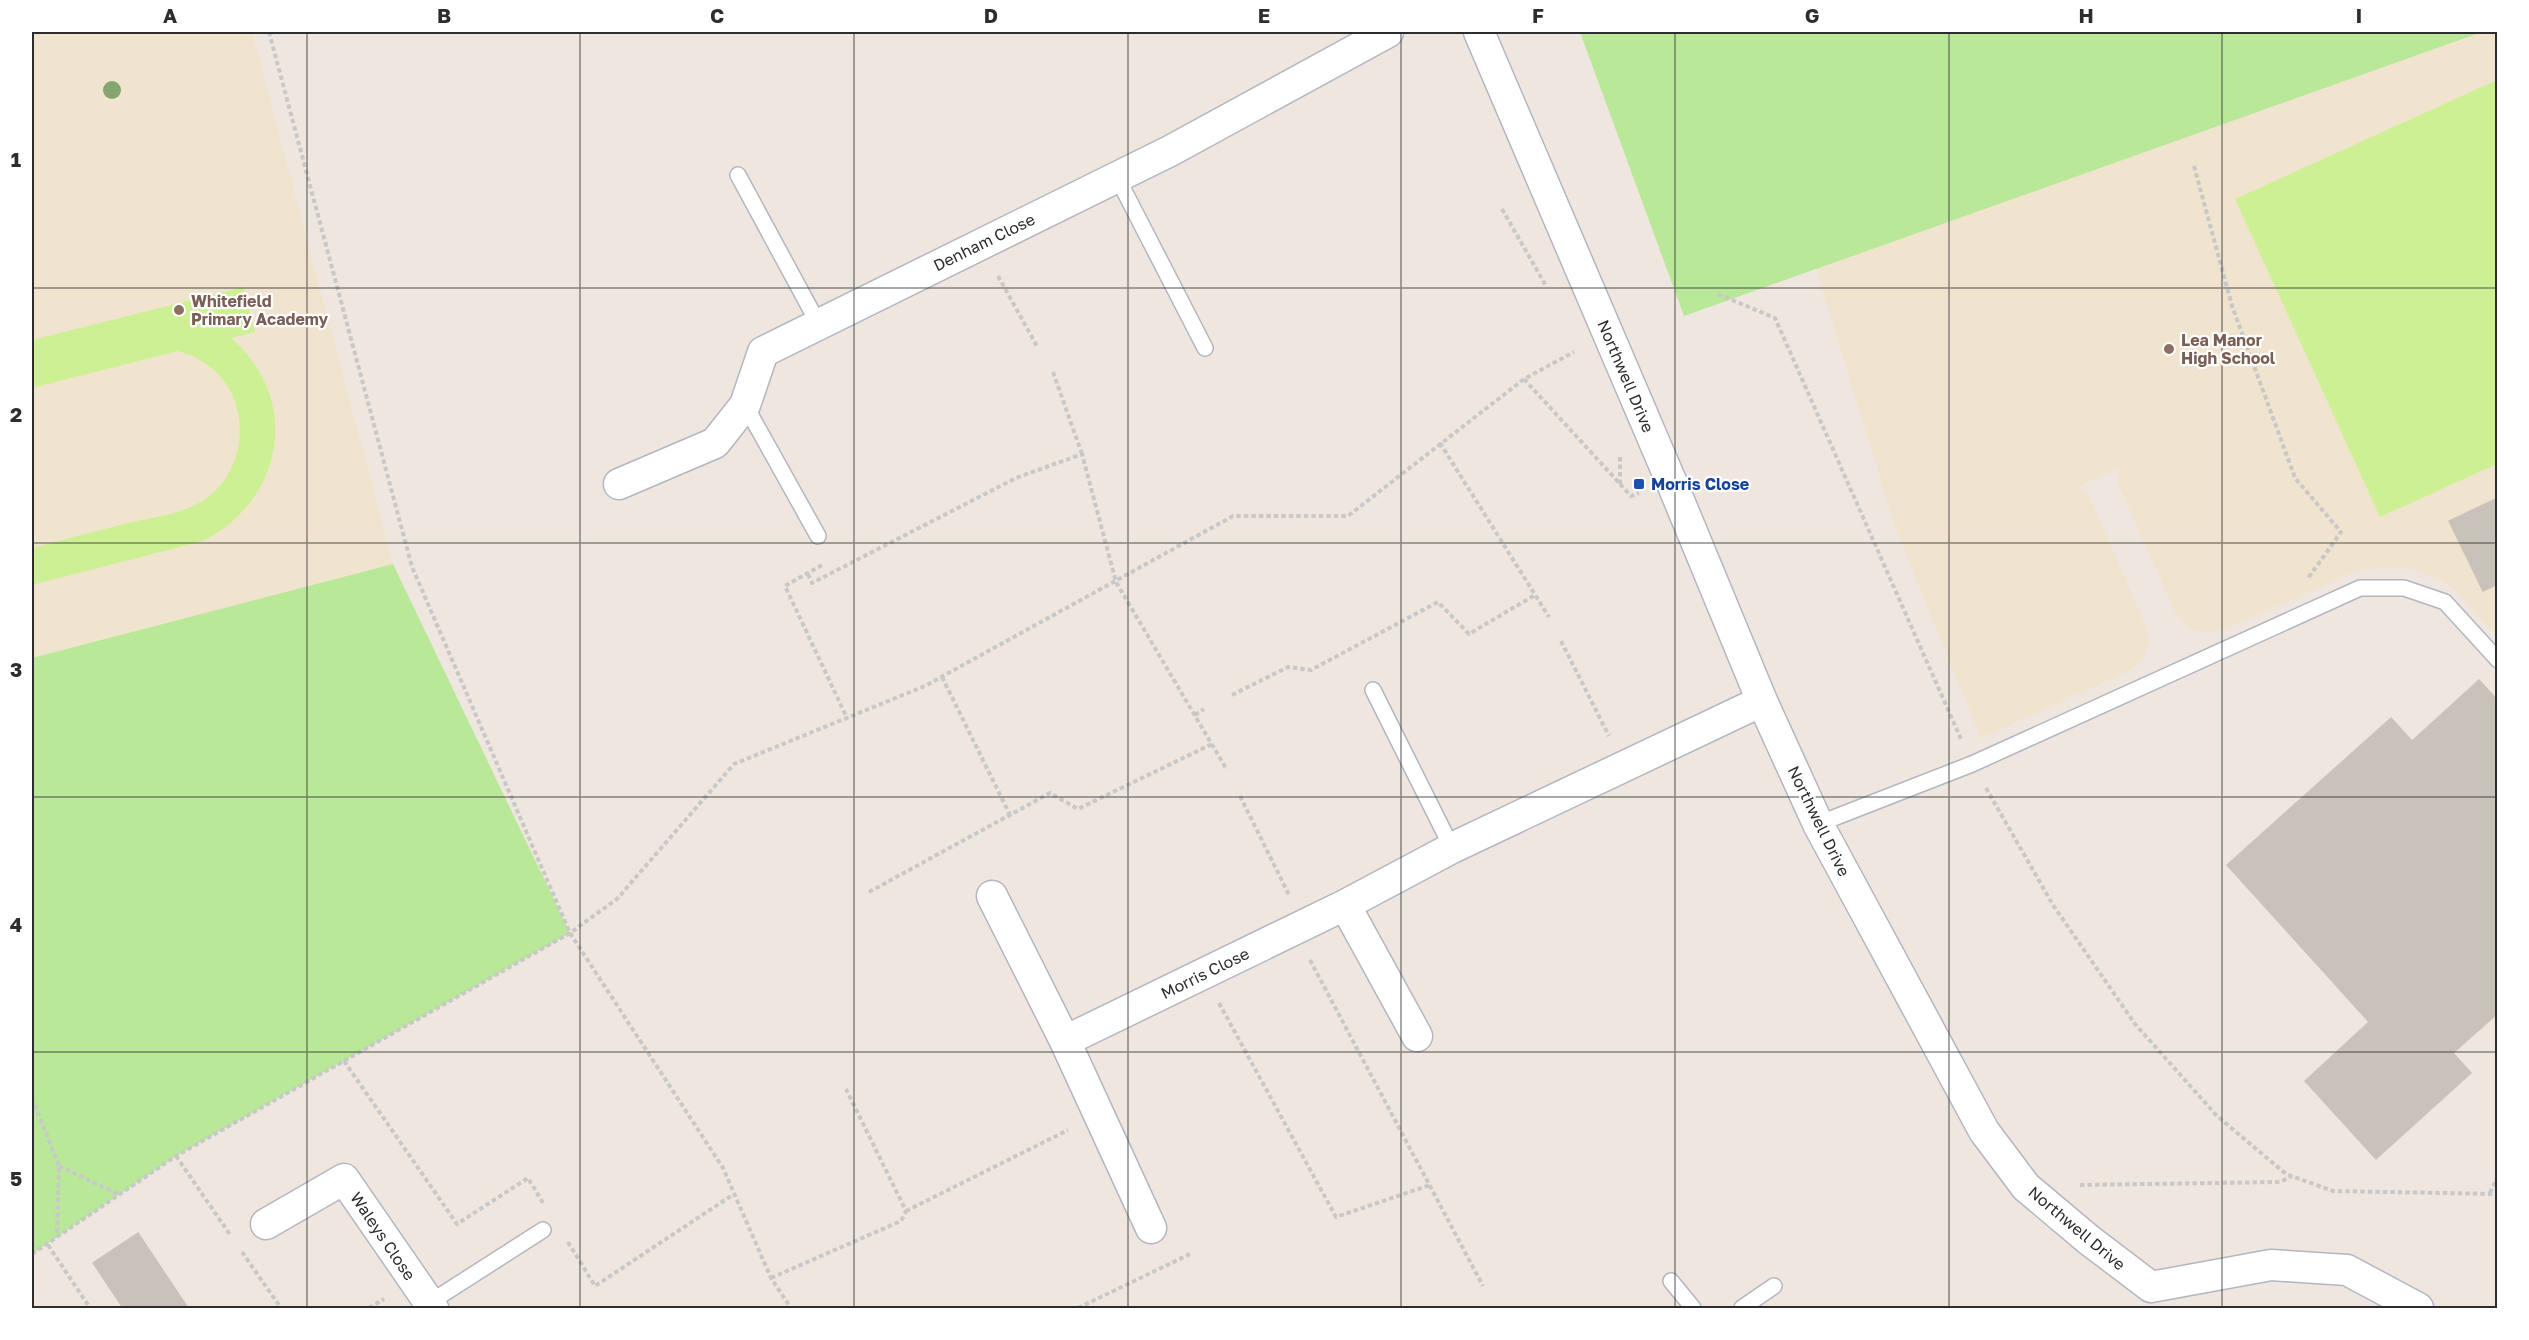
<svg xmlns="http://www.w3.org/2000/svg" width="2529" height="1340" viewBox="0 0 2529 1340" font-family="'Golos Text',sans-serif">
<style>
.education{fill:#f1e4ce}
.green{fill:#b9e899}
.pitch{fill:#cef094}
.building{fill:#c8c2ba;stroke:#cbc3b8;stroke-width:1.5}
.lines{fill:none;stroke-linecap:round;stroke-linejoin:round}
.service-casing{stroke:#b3b6c1;stroke-width:18}
.minor-casing{stroke:#b3b6c1;stroke-width:33}
.path{stroke:#c8c8c8;stroke-width:4;stroke-dasharray:4.5 3;stroke-linecap:butt}
.service{stroke:#fff;stroke-width:15}
.minor{stroke:#fff;stroke-width:30}
.tree{fill:#85a671}
.grid{fill:none;stroke:#2d2d2d;stroke-width:1.5;stroke-opacity:0.55}
.education-dot{fill:#8d6e63;stroke:#fff;stroke-width:2}
.transit-dot{fill:#1a4fb4;stroke:#fff;stroke-width:2}
.labels{text-anchor:middle;stroke-width:4.5;stroke-linejoin:round;paint-order:stroke}
.street-label{font-size:16px;fill:#2d2d2d;stroke:#fff}
.education-label{font-size:16px;font-weight:bold;fill:#785e54;stroke:#fff;text-anchor:start}
.transit-label{font-size:16px;font-weight:bold;fill:#164399;stroke:#fff;text-anchor:start}
.neatline{fill:none;stroke:#2d2d2d;stroke-width:2}
.grid-label{font-size:20px;text-anchor:middle;font-weight:bold;fill:#2d2d2d}
</style>
<rect width="100%" height="100%" fill="#efe7df"/>
<path class="education" d="M32,32H252L393,564L32,658Z
M1601,32H2497V637L2455,590L2442,581L2410,569L2393,567L2357,571L2220,631L2202,632L2190,628L2177,616L2118,484V476L2121,467L2076,488L2089,496L2147,628L2149,640L2144,658L2129,671L1981,738L1896,530L1805,233Z"/>
<path class="green" d="M1580,32H2482L1684,316Z
M393,564L570,933L176,1156L32,1254V658Z"/>
<path class="pitch" d="M2497,80V464L2380,517L2235,199Z
M243,287L255,332L231,338C302,399 284,500 203,541L32,585V548C62,540 93,532 124,524C148,518 177,515 199,503C232,484 246,445 237,409C230,379 207,359 178,351L32,388V340Z"/>
<path class="building" d="M2498,498V584L2483,591L2449,521Z
M2479,680L2498,701V1013L2453,1053L2471,1073L2376,1159L2305,1081L2369,1022L2227,865L2391,718L2412,741Z
M138,1233L188,1308H123L93,1263Z"/>
<g class="lines">
<defs>
<path id="service" d="M738,175L818,323
M1117,177L1205,348
M745,405L818,536
M1373,690L1452,848
M1818,824L1972,764L2360,588H2404L2445,602L2498,660
M1671,1281L1693,1308
M429,1303L543,1230
M1742,1308L1774,1286"/>
<path id="minor" d="M1479,32L1671,481L1762,701L1818,824L1984,1131L2026,1187L2089,1240L2151,1287L2271,1265L2347,1270L2418,1308
M619,484L715,443L745,405L763,352L1170,151L1388,32
M992,896L1065,1041L1151,1228
M1345,905L1417,1036
M1065,1041L1345,905L1452,848L1762,701
M266,1224L344,1179L433,1308"/>
</defs>
<use href="#service" class="service-casing"/>
<use href="#minor" class="minor-casing"/>
<path class="path" d="M269,32L412,567L570,933L723,1168L771,1278L791,1308
M2194,166L2232,306L2295,478L2341,532L2309,577L2310,580
M1502,209L1546,286
M998,276L1038,348
M1718,294L1775,318L1961,739
M1053,372L1082,454
M1524,379L1631,496L1639,493
M1440,443L1549,617
M1620,484V457
M822,565L785,586L847,718
M808,574L812,583L1016,478L1082,454L1116,582L1227,770
M1561,641L1609,736
M942,677L1010,815
M1232,695L1288,667L1311,670L1438,602L1469,634L1535,595
M1195,715L1204,709
M1986,788L2053,905L2135,1024L2217,1116L2286,1174L2333,1191L2498,1194
M1240,796L1289,895
M869,892L1050,793L1078,809L1212,744
M1310,960L1483,1286
M1219,1003L1336,1217L1430,1185
M344,1061L457,1224L528,1178L543,1203
M32,1098L59,1166L57,1237
M176,1156L231,1236
M59,1166L120,1195
M2080,1185L2280,1182L2292,1176
M2490,1193L2498,1176
M906,1211L1068,1130
M568,1242L595,1286L734,1194
M48,1245L90,1308
M242,1252L281,1308
M32,1254L176,1156L570,933L617,899L734,764L925,686L1233,516H1348L1524,379L1574,352
M771,1278L901,1221L906,1211L846,1089
M369,1308L384,1299
M1078,1308L1190,1254"/>
<use href="#service" class="service"/>
<use href="#minor" class="minor"/>
</g>
<circle class="tree" cx="112" cy="90" r="9"/>
<path class="grid" d="M307,32V1308M580,32V1308M854,32V1308M1128,32V1308M1401,32V1308M1675,32V1308M1949,32V1308M2222,32V1308M32,288H2498M32,543H2498M32,797H2498M32,1052H2498"/>
<g class="education-dot">
<circle cx="179" cy="310" r="6"/>
<circle cx="2169" cy="349" r="6"/>
</g>
<rect class="transit-dot" x="1633" y="478" width="12" height="12" rx="3"/>
<g class="labels">
<g class="street-label">
<text transform="translate(984 242) rotate(-26)" y="6">Denham Close</text>
<text transform="translate(1626 376) rotate(67)" y="6">Northwell Drive</text>
<text transform="translate(1819 821) rotate(64)" y="6">Northwell Drive</text>
<text transform="translate(1205 973) rotate(-26)" y="6">Morris Close</text>
<text transform="translate(2077 1228) rotate(40)" y="6">Northwell Drive</text>
<text transform="translate(383 1236) rotate(56)" y="6">Waleys Close</text>
</g>
<g class="education-label">
<text x="191" y="307">Whitefield<tspan x="191" dy="18">Primary Academy</tspan></text>
<text x="2181" y="346">Lea Manor<tspan x="2181" dy="18">High School</tspan></text>
</g>
<g class="transit-label">
<text x="1651" y="490">Morris Close</text>
</g>
</g>
<rect width="2529" height="1340" fill="none" stroke="#ffffff" stroke-width="66"/>
<rect x="33" y="33" width="2463" height="1274" class="neatline"/>
<g class="grid-label">
<text x="170" y="23">A</text>
<text x="444" y="23">B</text>
<text x="717" y="23">C</text>
<text x="991" y="23">D</text>
<text x="1264" y="23">E</text>
<text x="1538" y="23">F</text>
<text x="1812" y="23">G</text>
<text x="2086" y="23">H</text>
<text x="2359" y="23">I</text>
<text x="16" y="167">1</text>
<text x="16" y="422">2</text>
<text x="16" y="677">3</text>
<text x="16" y="932">4</text>
<text x="16" y="1186">5</text>
</g>
</svg>
